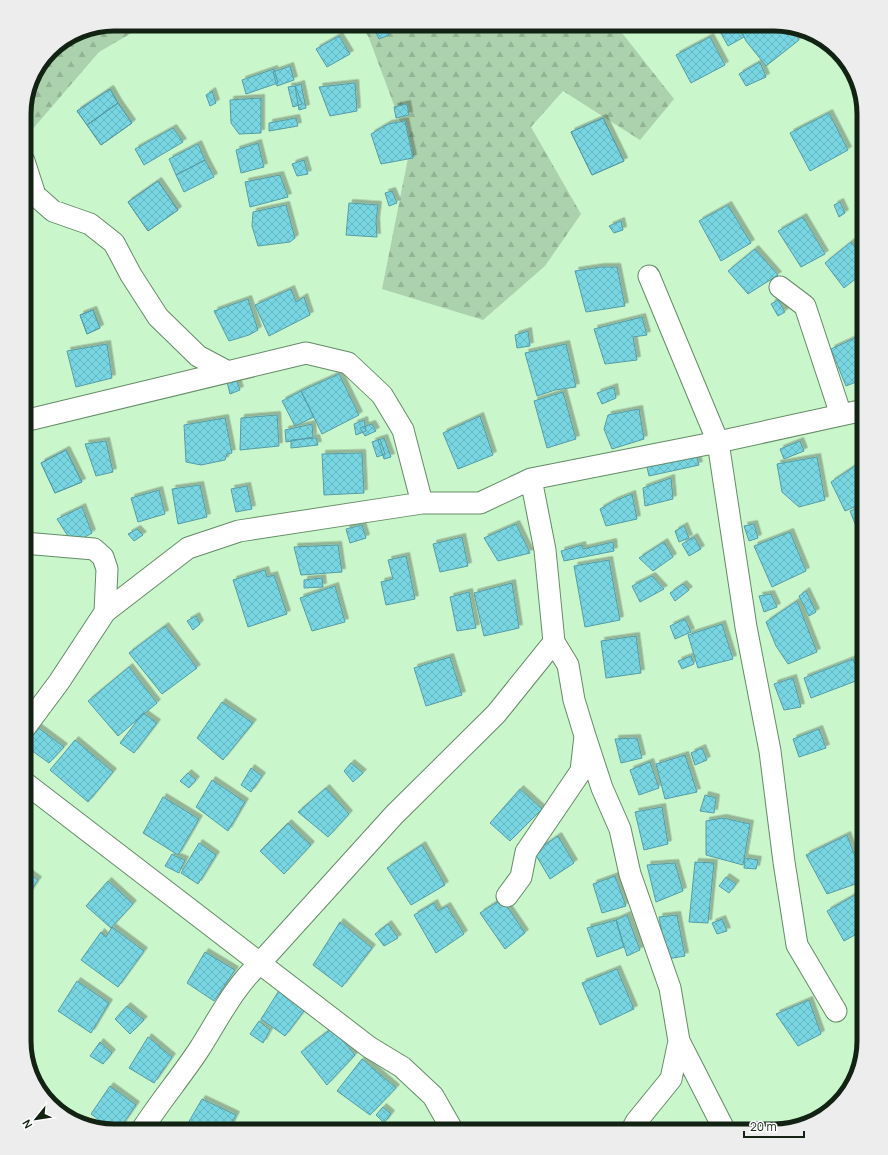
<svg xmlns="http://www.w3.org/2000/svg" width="888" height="1155" viewBox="0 0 888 1155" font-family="Manrope,sans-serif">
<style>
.forest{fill:url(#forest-firs)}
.building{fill:url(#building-cross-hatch);stroke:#569ca5;filter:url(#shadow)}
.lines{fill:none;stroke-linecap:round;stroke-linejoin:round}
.minor-casing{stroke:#648c66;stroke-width:23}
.minor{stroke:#fff;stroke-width:21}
.rim{fill:none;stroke:#122314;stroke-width:5}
</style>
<defs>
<pattern id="forest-firs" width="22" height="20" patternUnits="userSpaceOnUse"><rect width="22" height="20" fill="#abd2ad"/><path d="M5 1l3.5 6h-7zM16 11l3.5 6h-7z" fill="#92b494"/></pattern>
<pattern id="building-cross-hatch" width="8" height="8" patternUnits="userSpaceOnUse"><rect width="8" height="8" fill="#77d6e2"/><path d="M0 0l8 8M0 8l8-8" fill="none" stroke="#66b7c1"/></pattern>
<filter id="shadow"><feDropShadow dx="3.5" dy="-3.5" stdDeviation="0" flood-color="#0004"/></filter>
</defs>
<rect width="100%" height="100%" fill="#caf6cc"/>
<path class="forest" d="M114,24H147L99,52L24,139V108L33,74L54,46L80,31Z
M361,24H615L674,99L640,140L563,91L531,127L581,214L545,266L483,320L382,289L410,148L369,38Z"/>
<path class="building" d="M380,24H384L389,35L379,39L374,28Z
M724,24H737L744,37L728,46L718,28Z
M738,24H780L791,28L799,40L766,66L746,41Z
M339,36L350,54L327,67L316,49Z
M710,37L725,65L691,83L676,55Z
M760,62L766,77L746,86L739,74Z
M290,66L294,80L277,86L273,72Z
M274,69L278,83L246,94L242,80Z
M355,83L357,111L330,116L319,87Z
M301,84L306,108L299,110L295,86Z
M295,86L302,104L293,107L288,87Z
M110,89L118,103L87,125L77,111Z
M110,89L118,103L87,125L77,111Z
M212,91L216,103L210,106L206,95Z
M261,98V133L239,134L231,123L230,100Z
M118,103L132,123L101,145L87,125Z
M118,103L132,123L101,145L87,125Z
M407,104L409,115L396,118L394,107Z
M829,113L848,150L810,171L790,133Z
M296,118L298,126L269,131V123Z
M603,118L624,161L592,175L571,132Z
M603,118L624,161L592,175L571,132Z
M405,121L413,158L381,164L371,134L388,124Z
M173,128L183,142L144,165L135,149Z
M258,143L264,167L241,173L236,150Z
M198,144L205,160L176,175L169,159Z
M205,160L214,177L184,192L176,175Z
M304,160L308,174L297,176L292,164Z
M280,175L288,197L250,207L245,182Z
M158,181L178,210L148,231L128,202Z
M158,181L178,210L148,231L128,202Z
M392,191L397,203L389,206L385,193Z
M840,202L845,213L839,217L834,205Z
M349,203L378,205L376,221L377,237L346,235Z
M286,205L295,238L290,242L258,246L252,226L253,212Z
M728,205L751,243L721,261L699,221Z
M864,208V223L858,212Z
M803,217L825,254L801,267L778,231Z
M621,221L623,230L614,233L609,226Z
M851,242L864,259V272L844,288L825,263Z
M755,249L778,275L748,294L728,271Z
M601,267H617L625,306L586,312L575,271Z
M291,289L296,302L304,297L310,315L269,336L255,305Z
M248,299L258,330L249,335L229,341L214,311Z
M778,300L785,312L778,316L771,304Z
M93,310L100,328L87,334L80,315Z
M93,310L100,328L87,334L80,315Z
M642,317L647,335L633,337L637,360L605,364L594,329Z
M528,331L530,346L517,348L515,335Z
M864,334V379L846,386L831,349Z
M107,344L112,378L76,387L67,351Z
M566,344L576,387L555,390L537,396L525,353Z
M339,374L359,415L322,434L301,391Z
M236,379L240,390L230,394L227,382Z
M614,387L616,398L602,404L597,393Z
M301,391L314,417L295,426L282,401Z
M563,392L576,439L547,448L534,401Z
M639,409L644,439L612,449L604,429L608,415Z
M277,415L279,446L240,450L241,418Z
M480,416L493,455L458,469L443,433Z
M225,418L232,453L227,454L225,460L201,465L186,462L184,425Z
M364,420L366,431L356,435L354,424Z
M312,424L313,437L286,442L285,430Z
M372,424L376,431L365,436L360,428Z
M316,438L318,445L291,448V440Z
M384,438L391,457L384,459L378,440Z
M380,439L385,454L377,457L372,442Z
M106,441L113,472L96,476L85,444Z
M800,441L804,451L784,459L780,449Z
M66,450L82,482L55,493L41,463Z
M66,450L82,482L55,493L41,463Z
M695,451L699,465L649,476L646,463Z
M362,453L364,493L324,495L322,454Z
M817,457L825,500L799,507L782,492L777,464Z
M861,462L864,468V503L845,511L831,482Z
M671,478L673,499L645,506L643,488Z
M200,485L207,517L178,524L172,489Z
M247,486L252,509L236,512L231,489Z
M159,490L165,514L138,522L131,498Z
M632,494L637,519L606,526L600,509L614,501Z
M863,506L864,538L861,539L850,511Z
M82,507L92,533L73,544L57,519Z
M516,524L530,553L498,561L484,538Z
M754,524L758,538L749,541L744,526Z
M362,525L366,538L350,543L346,529Z
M684,526L689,538L679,542L675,531Z
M137,529L143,535L134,541L128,534Z
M790,532L806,571L772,587L754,546Z
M462,537L468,566L440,572L433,544Z
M694,537L701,549L689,556L682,544Z
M613,542L614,551L564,561L561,551L582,545L583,549Z
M664,542L673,557L653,571L639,558Z
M338,545L342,572L301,575L294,547Z
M406,556L415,599L386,605L381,582L393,579L388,560Z
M609,560L620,620L585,627L574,566Z
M265,570L267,577L274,575L287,614L248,627L233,580Z
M652,576L664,589L640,602L632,586Z
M322,578L323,587L304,588V580Z
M512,583L519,628L484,636L474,593Z
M683,584L689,590L675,601L670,593Z
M335,586L345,622L312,631L300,598Z
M806,591L816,612L809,616L799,596Z
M469,592L476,628L457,631L450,597Z
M771,594L777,607L764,612L759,596Z
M797,601L817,652L788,664L776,646L766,622Z
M196,616L200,624L193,630L187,621Z
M685,619L691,632L675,639L670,626Z
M722,624L733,659L698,668L688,635Z
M165,626L197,668L162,694L129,653Z
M636,636L641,673L606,678L601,641Z
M691,656L694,664L682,669L678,661Z
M450,657L462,695L426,706L414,668Z
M853,659L861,679L811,698L804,678Z
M129,667L157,703L118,736L88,701Z
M793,678L801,707L784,710L774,684Z
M222,702L253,723L223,760L197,738Z
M143,713L157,723L134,753L120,743Z
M36,726L64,747L49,763L24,745V743Z
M819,729L826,748L799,757L793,739Z
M637,738L642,758L621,763L615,739Z
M75,740L113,772L88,802L50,770Z
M702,748L707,760L695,765L691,753Z
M685,755L697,792L665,799L656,764Z
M650,762L659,788L639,795L630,770Z
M351,763L363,773L353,782L344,771Z
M251,768L262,776L251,792L241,785Z
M188,773L196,780L189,788L180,781Z
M212,780L245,802L228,831L196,807Z
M326,788L349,814L328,837L298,812Z
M520,789L542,809L510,841L490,823Z
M705,795L716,798L714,813L700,811Z
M163,797L199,819L178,855L143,833Z
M662,807L668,844L644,850L635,812Z
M723,818L750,824L743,865L706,855V821Z
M288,823L311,845L284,874L260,851Z
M847,835L864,881L827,894L806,855Z
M558,836L574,863L550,879L534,852Z
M199,843L216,855L198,884L181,873Z
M422,845L445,885L411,905L387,868Z
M172,854L175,856L185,860L179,873L165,866Z
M745,858L758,860L756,869L744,868Z
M695,862L714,863L708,923L689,922Z
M675,863L683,891L656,902L647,865Z
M24,870L38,880L24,901Z
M615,876L626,906L602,913L593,884Z
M726,877L736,884L729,893L719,886Z
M108,881L133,904L111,928L86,906Z
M864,890V930L844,941L827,911Z
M502,899L525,933L505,949L480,913Z
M434,903L438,911L447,906L464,934L436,953L414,915Z
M627,915L640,950L627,956L616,920Z
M677,915L685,956L667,959L659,917Z
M722,919L727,931L717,934L712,923Z
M616,920L624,947L597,957L587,928Z
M340,922L372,948L342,987L313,965Z
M388,924L398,938L384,946L375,934Z
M112,927L144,951L118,987L81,960L101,932L106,937Z
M205,952L235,970L214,1001L187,983Z
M617,969L634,1009L600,1025L582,983Z
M77,981L109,1003L91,1033L58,1011Z
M280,989L307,1007L285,1036L261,1019Z
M809,1000L821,1034L798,1046L776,1014Z
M127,1006L144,1020L130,1034L115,1019Z
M259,1021L270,1030L263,1043L250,1034Z
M332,1028L355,1055L327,1085L301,1052Z
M148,1037L172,1057L154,1083L129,1068Z
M100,1042L112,1053L103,1064L90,1056Z
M362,1059L396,1088L370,1115L337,1091Z
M110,1086L136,1105L118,1131H115L91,1114Z
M202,1099L236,1115L228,1131L184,1130Z
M383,1107L391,1114L384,1123L376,1115Z"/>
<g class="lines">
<defs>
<path id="minor" d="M24,161L35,195L53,211L90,224L114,243L131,275L158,317L198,356L228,372
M649,276L718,442L746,627L770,751L784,862L797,945L836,1011
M780,287L805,306L841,415
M24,421L306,353L348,363L382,395L403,430L422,503
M24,543L94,549L103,557L107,569L105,612
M24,729L59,682L105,612L188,548L239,531L422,503H480L531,479L718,442L864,410
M585,736L602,788L620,829L630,874L670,988L679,1041L671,1079L636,1122L631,1131
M24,782L369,1047L402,1067L433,1096L453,1131
M507,896L521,877L526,852L581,771L585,736L574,700L568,665L554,642
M679,1041L725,1131
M141,1131C159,1103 180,1078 198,1051C218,1020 233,988 260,963L394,815L496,714L554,642L545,550L531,479"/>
</defs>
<use href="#minor" class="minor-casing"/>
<use href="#minor" class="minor"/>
</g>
<path d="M0 0H888V1155H0ZM114 31H774A83 83 0 0 1 857 114V1041A83 83 0 0 1 774 1124H114A83 83 0 0 1 31 1041V114A83 83 0 0 1 114 31Z" fill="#ecedec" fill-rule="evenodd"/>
<path class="rim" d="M114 31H774A83 83 0 0 1 857 114V1041A83 83 0 0 1 774 1124H114A83 83 0 0 1 31 1041V114A83 83 0 0 1 114 31Z"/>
<g transform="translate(36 1119) rotate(240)" stroke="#ffffff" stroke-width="3" paint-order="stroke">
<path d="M0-3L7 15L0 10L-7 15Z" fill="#122314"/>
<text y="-6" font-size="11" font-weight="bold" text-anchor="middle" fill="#122314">N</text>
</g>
<path d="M744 1131v6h60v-6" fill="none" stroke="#122314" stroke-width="2"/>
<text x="750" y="1131" font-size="12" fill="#122314" stroke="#ffffff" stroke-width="3" paint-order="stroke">20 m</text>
</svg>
